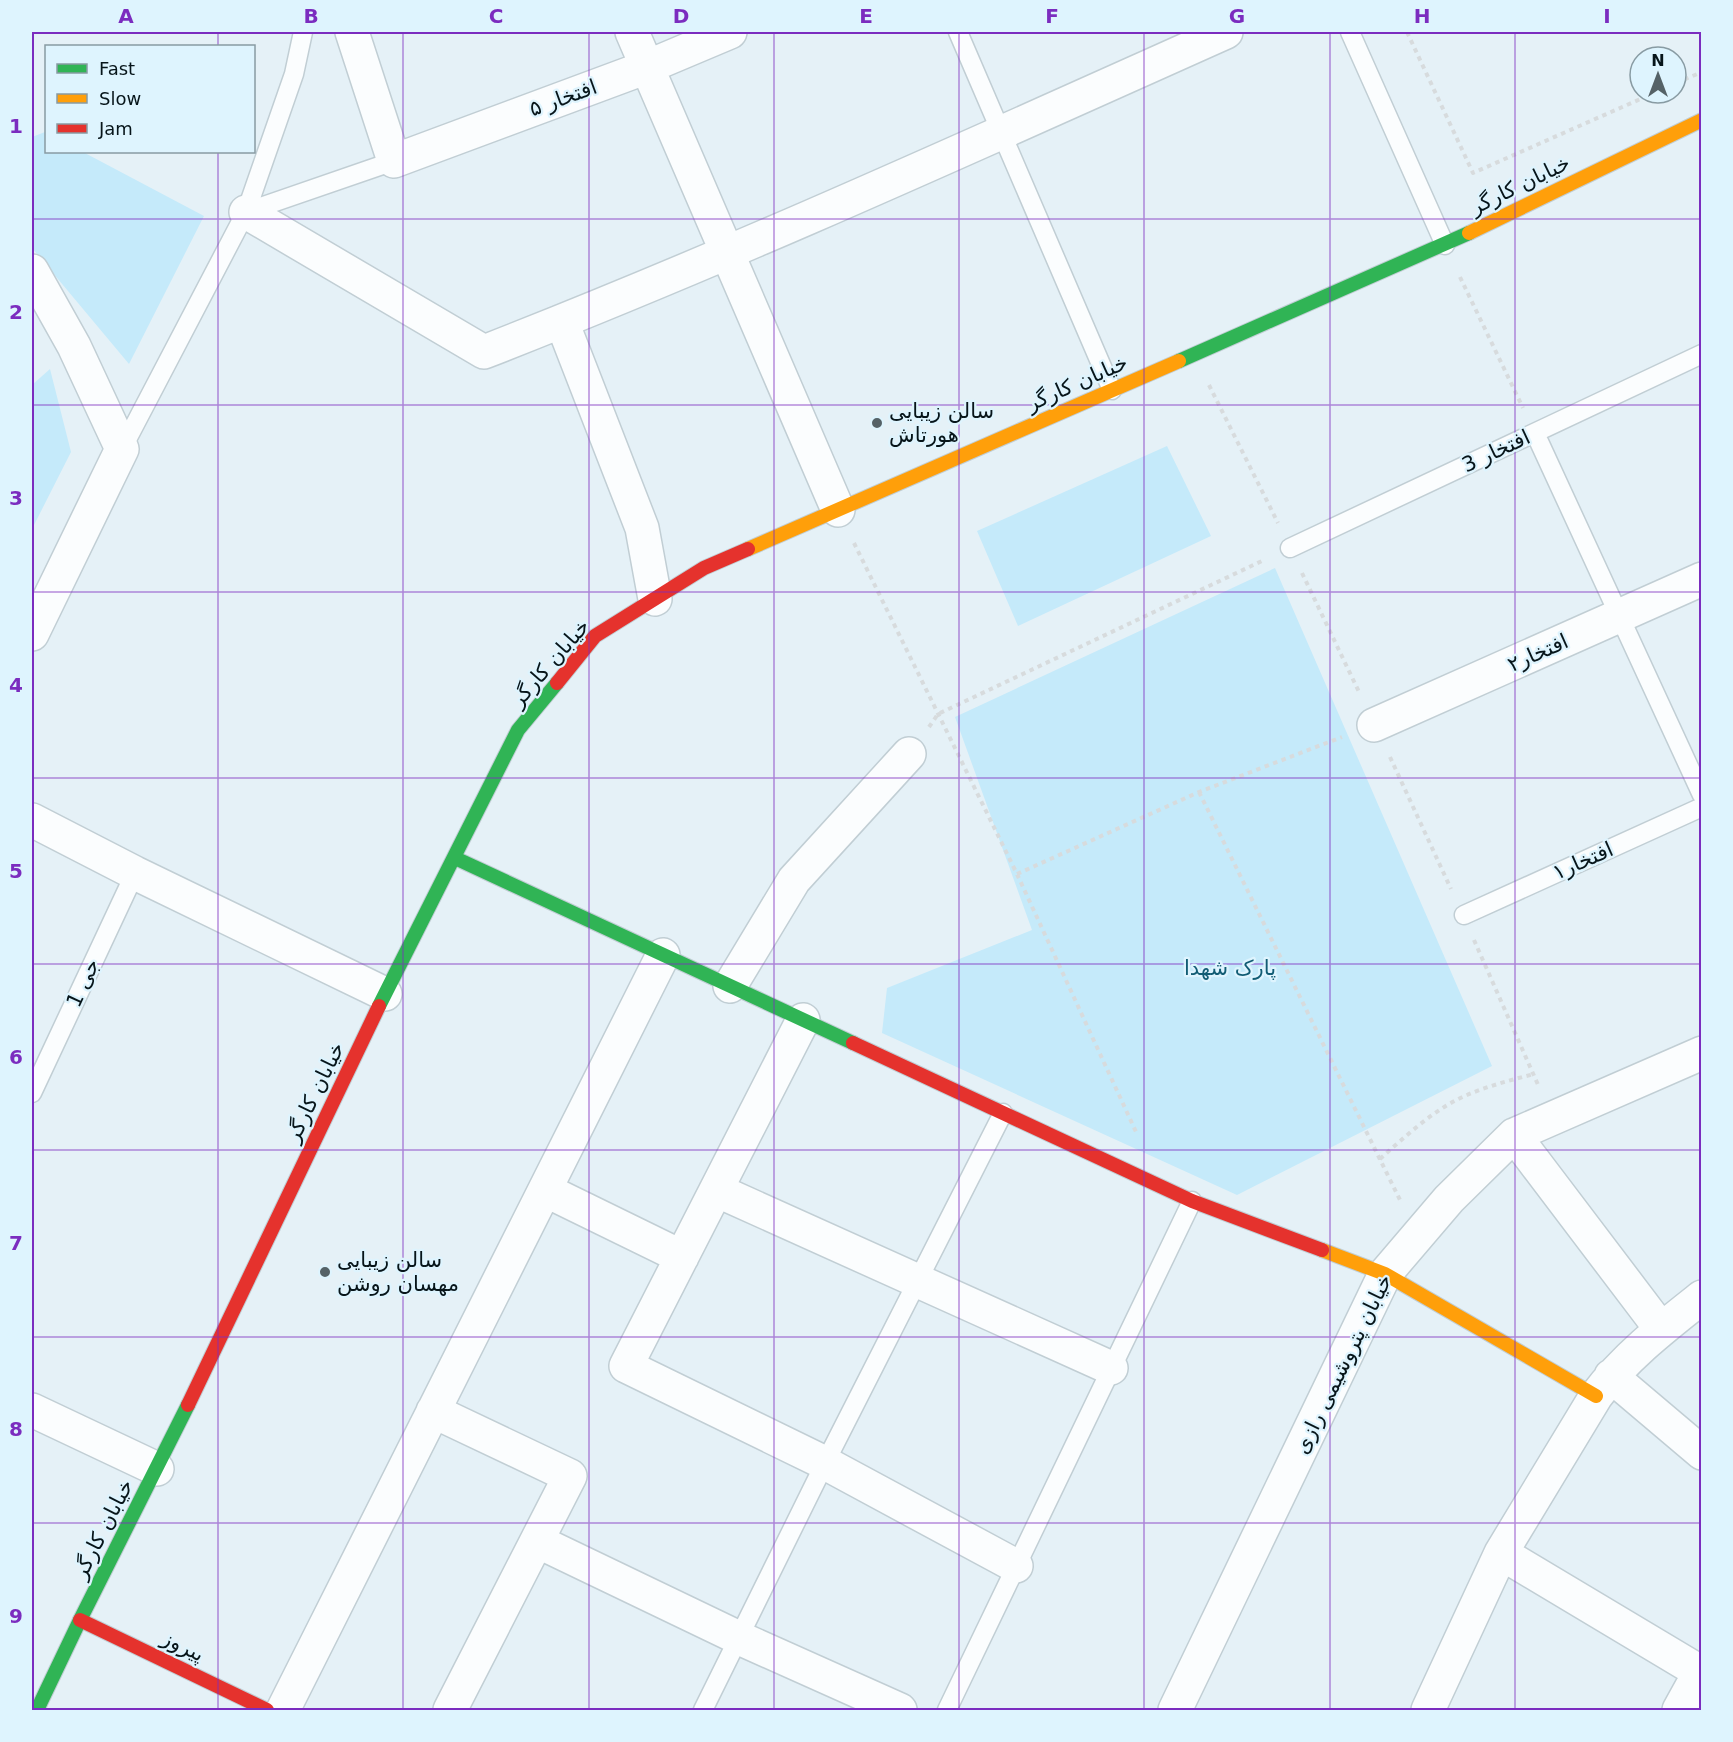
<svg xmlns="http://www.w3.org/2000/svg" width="1733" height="1742" viewBox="0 0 1733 1742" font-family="'DejaVu Sans','Noto Naskh Arabic',sans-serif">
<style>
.green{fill:#c5eafa}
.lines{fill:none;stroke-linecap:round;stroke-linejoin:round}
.lane-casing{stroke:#c1ced4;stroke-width:21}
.street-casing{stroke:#c1ced4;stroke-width:36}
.fast-casing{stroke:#c1ced4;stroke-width:16}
.slow-casing{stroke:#c1ced4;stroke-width:16}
.jam-casing{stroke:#c1ced4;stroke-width:16}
.path{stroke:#d7dbdd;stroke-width:4;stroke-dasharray:4.5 4.5;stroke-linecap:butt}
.lane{stroke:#fbfdfe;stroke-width:18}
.street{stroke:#fbfdfe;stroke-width:33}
.fast{stroke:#30b455;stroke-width:14}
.slow{stroke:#ff9f0a;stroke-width:14}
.jam{stroke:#e5322d;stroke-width:14}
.grid{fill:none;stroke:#7b2cbf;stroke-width:1.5;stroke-opacity:0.55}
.poi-dot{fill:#556267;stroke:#def4fe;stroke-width:2}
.labels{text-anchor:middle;stroke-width:4.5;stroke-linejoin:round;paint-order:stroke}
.street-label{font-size:21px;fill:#07151a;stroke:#def4fe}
.poi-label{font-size:21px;fill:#07151a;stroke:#def4fe;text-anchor:start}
.park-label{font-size:21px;fill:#115c74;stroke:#def4fe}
.neatline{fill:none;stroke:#7b2cbf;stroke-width:2}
.grid-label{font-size:20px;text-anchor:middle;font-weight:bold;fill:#7b2cbf}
</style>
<rect width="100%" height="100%" fill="#e5f1f7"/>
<path class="green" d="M45,132H46V152H83L204,216L129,364L32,248V137Z
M50,369L71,452L32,529V385Z
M1167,446L1211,536L1018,626L977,531Z
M1275,568L1492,1066L1237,1195L882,1033L887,988L1032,930L955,717Z"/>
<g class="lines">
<defs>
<path id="lane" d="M958,32L1112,390
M1350,32L1445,245
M246,212L394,161
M1535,433L1702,795
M122,449L246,212L294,74L303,32
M1290,548L1702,354
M1464,915L1702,807
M32,1093L135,873
M703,1710L825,1463L1003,1113
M947,1710L1192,1201"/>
<path id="street" d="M352,32L394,161L647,67L730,32
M632,32L838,510
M246,212L484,352C735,254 980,142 1226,32
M32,271L74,346L122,449L32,634
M562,322L642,528L655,599
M1374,725L1702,579
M32,820L135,873L385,994
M730,986L794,880L909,754
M803,1020L626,1366L825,1463L1016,1566
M1514,1135L1661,1329
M545,1190L682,1257
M716,1190L1111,1368
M1611,1376L1702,1453
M32,1410L157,1469
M433,1411L570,1476L450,1710
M537,1541L739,1638L900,1710
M1501,1553L1700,1672L1679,1710
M283,1710L663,955
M1175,1710L1385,1274L1449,1199L1514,1135L1702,1053
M1428,1710L1501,1553L1596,1396C1625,1357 1664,1327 1702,1297"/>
<path id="fast" d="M1179,361L1469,233
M455,858L853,1043
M379,1006L518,730L557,683
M37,1710L80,1620L188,1405"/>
<path id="slow" d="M1469,233L1702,120
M748,549L1179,361
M1322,1250L1385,1274L1596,1396"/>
<path id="jam" d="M557,683L595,636L704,568L748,549
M853,1043L1192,1201L1322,1250
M188,1405L379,1006
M80,1620L267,1710"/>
</defs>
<use href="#lane" class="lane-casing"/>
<use href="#street" class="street-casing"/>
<use href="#fast" class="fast-casing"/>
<use href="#slow" class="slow-casing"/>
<use href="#jam" class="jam-casing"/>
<path class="path" d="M1407,32L1473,173L1654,93
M1676,83L1702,72
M1460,277L1523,408
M1209,385L1278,523
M854,543L1017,874L1137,1134
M1302,573L1360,694
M929,727L938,714L1264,560
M1390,757L1451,889
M1199,792L1400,1200
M1017,874L1199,792L1342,737
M1474,940L1539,1087
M1380,1159C1406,1136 1434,1109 1467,1095C1488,1086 1511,1080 1534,1074"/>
<use href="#lane" class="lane"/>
<use href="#street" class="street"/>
<use href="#fast" class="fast"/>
<use href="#slow" class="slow"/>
<use href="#jam" class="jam"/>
</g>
<path class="grid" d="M218,32V46M403,32V1710M589,32V1710M774,32V1710M959,32V1710M1144,32V1710M1330,32V1710M1515,32V1710M218,152V1710M32,219H1702M32,405H1702M32,592H1702M32,778H1702M32,964H1702M32,1150H1702M32,1337H1702M32,1523H1702"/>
<g class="poi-dot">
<circle cx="877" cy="423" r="6"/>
<circle cx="325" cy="1272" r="6"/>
</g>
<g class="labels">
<g class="street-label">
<text transform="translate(563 98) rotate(-20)" y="7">افتخار ۵</text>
<text transform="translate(1520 185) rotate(-26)" y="7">خیابان کارگر</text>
<text transform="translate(1077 383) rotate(-24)" y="7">خیابان کارگر</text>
<text transform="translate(1496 451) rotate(-25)" y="7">افتخار 3</text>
<text transform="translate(1538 653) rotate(-24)" y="7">افتخار۲</text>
<text transform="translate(550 663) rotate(-49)" y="7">خیابان کارگر</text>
<text transform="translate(1583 861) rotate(-24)" y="7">افتخار۱</text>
<text transform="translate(83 983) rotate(-65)" y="7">جی 1</text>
<text transform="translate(315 1092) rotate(-64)" y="7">خیابان کارگر</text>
<text transform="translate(1343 1364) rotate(-64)" y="7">خیابان پتروشیمی رازی</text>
<text transform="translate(103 1529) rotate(-63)" y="7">خیابان کارگر</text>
<text transform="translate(183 1646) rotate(26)" y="7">پیروز</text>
</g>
<g class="poi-label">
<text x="889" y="418">سالن زیبایی<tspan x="889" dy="24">هورتاش</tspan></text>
<text x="337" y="1267">سالن زیبایی<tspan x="337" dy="24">مهسان روشن</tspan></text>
</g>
<g class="park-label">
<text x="1230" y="975">پارک شهدا</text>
</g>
</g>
<rect width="1733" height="1742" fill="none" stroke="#def4fe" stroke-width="66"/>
<rect x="45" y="45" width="210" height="108" fill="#def4fe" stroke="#889ba3" stroke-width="1.5"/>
<rect x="57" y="64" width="30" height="9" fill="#30b455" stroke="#889ba3" stroke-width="1.5"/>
<text x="99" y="75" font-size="18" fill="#07151a">Fast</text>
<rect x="57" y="94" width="30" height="9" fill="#ff9f0a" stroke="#889ba3" stroke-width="1.5"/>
<text x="99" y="105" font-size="18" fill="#07151a">Slow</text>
<rect x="57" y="124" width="30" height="9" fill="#e5322d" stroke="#889ba3" stroke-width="1.5"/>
<text x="99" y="135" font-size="18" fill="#07151a">Jam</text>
<g transform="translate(1658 75)"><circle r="28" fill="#def4fe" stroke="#889ba3" stroke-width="1.5"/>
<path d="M0-4.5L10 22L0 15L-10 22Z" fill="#556267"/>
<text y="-9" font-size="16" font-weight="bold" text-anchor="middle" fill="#07151a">N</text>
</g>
<rect x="33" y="33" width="1667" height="1676" class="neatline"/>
<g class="grid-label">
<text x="126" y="23">A</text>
<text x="311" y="23">B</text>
<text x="496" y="23">C</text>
<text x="681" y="23">D</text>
<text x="866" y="23">E</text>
<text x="1052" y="23">F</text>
<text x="1237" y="23">G</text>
<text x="1422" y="23">H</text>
<text x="1607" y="23">I</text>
<text x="16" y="133">1</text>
<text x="16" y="319">2</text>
<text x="16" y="505">3</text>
<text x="16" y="692">4</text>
<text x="16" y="878">5</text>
<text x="16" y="1064">6</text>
<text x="16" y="1250">7</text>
<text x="16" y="1436">8</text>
<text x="16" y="1623">9</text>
</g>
</svg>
